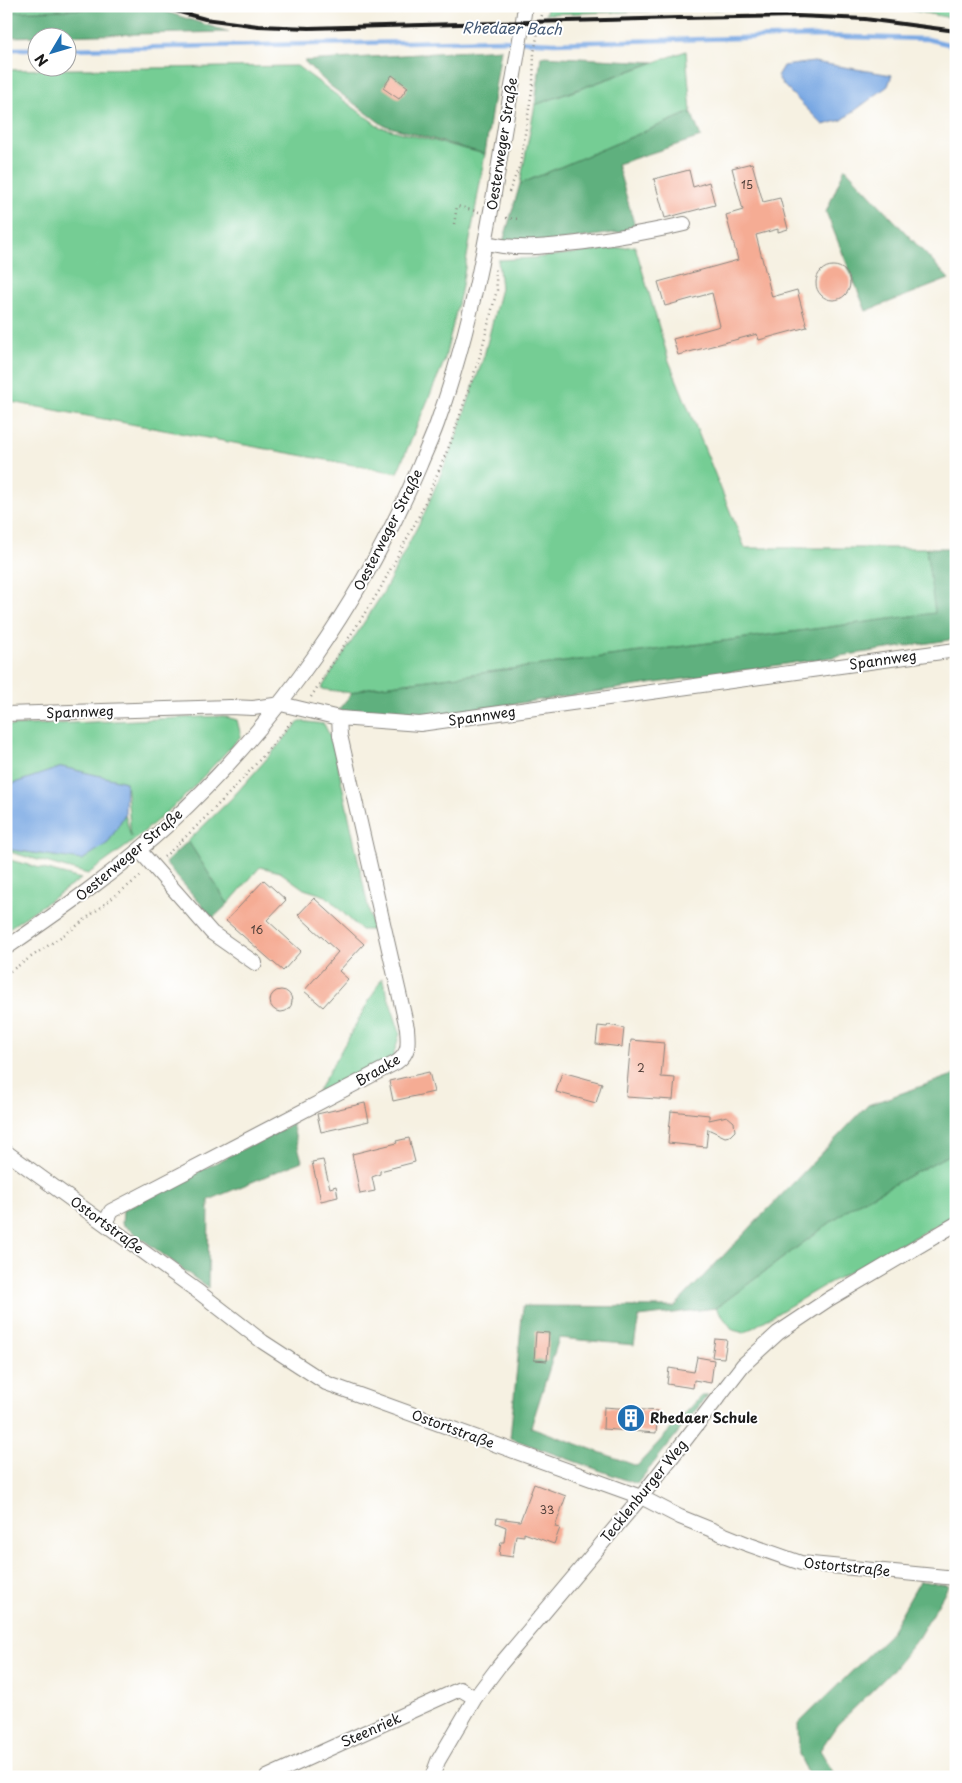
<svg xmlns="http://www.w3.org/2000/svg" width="962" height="1783" viewBox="0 0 962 1783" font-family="'Playpen Sans',sans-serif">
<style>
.green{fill:#74cd94;stroke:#487458}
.forest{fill:#5fb07e;stroke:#3e664d}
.water{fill:#79a8e3;stroke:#4a6280}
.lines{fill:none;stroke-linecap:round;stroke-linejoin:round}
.stream{stroke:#79a8e3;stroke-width:4.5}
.building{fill:#f5ac94}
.minor-casing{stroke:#89867f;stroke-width:16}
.path{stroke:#89867f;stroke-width:2.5;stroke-dasharray:1 4;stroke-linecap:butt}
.minor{stroke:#fff;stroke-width:14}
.rail{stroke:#1c1c1c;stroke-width:4}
.labels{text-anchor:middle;stroke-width:4;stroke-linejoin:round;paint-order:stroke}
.number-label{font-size:11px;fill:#52403a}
.street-label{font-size:14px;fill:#1c1c1c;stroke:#fff}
.poi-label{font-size:14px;font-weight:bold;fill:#1c1c1c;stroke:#fff;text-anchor:start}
.water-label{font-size:15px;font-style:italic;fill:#465b76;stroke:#fff}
</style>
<rect width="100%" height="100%" fill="#fff"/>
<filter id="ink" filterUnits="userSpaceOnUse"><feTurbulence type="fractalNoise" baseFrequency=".02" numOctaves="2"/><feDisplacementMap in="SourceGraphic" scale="10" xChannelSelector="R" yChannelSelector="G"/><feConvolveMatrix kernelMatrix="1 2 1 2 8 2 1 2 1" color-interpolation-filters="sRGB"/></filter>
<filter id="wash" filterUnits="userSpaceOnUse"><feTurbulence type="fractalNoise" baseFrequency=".0096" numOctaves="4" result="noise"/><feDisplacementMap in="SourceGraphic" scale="20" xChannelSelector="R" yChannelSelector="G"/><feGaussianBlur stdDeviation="1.12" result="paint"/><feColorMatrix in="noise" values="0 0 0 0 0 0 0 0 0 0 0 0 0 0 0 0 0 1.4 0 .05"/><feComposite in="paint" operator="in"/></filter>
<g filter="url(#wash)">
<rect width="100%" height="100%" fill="#f6f1e2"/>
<path class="green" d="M6,6H148L151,7L6,12Z
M547,6H956V19L899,8L781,7L546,14Z
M686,51L691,112L520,184L535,105Z
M297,66L380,127L485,154L461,291L444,362L397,473L6,401V70Z
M635,246L669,361L745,548H926L936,613L368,688L352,693L321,689L383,593L424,514L454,443L484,356L501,288L498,260L534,258Z
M223,716L237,720L241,736L184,797L131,843L88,874L6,851V849L82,860L108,843L125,814L131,837L126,782L62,767L6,786V726Z
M300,721L324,724L333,742L373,930H361L326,896L304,889L280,872L260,867L228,904L188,841L232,798Z
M6,859L81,879L6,930Z
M382,978L400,1033L392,1060L313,1100Z
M956,1151V1215L825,1285L744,1333L733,1330L716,1308L851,1207Z"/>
<path class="forest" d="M151,7L229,32L6,37V12Z
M501,49L485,154L383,125L329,85L304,61Z
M541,56L654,62L535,105Z
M691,112L701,137L617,164L636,230L535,244L503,242L520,184Z
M845,168L949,279L866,311L826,212Z
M926,548H956V639L418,718L338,710L352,693L368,688L935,613Z
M188,841L228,904L213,918L165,863Z
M956,1074V1151L851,1207L716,1308L639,1317L634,1345L559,1338L531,1427L637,1466L702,1395H708L637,1484L510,1438L523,1306L674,1307L868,1105Z
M292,1124L302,1161L209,1200L208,1288L122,1224L123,1210Z
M920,1581L949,1585L918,1638L890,1673L837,1725L820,1750L836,1777H810L799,1755L798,1724L889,1635Z"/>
<path class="water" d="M814,62L892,75L888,86L842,120L823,125L784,86L777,76L783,66Z
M62,767L126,782L125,814L108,843L82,860L6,849V786Z"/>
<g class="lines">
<path class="stream" d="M6,49H38
M68,49L502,40L554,43L814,36L927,39L956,46"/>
</g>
<g id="blocks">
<path class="building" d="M392,75L408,87L399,99L383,88Z
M752,163L763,202L780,198L788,229L778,232V229L756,235L772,297L797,290L807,327L759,340L757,334L678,355L673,339L720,326L712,293L665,306L658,282L738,260L726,215L743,210L732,168Z
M689,170L693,187L709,182L715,205L665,218L654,179Z
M816 283a17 17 0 1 1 34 0a17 17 0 1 1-34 0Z
M264,880L286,900L267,920L301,951L283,971L226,921Z
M314,898L364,944L339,971L348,979L323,1007L304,991L338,952L298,915Z
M270 1001a11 11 0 1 1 22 0a11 11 0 1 1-22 0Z
M608,1025L624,1028L622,1047L596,1044L598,1026L607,1027Z
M631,1040L664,1043L661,1077L675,1078L673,1100L626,1097Z
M429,1072L434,1092L393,1101L389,1081Z
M562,1072L602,1083L596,1103L556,1092Z
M365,1103L369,1121L321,1132L317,1114Z
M671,1111L709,1115V1120L727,1116L734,1122L735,1131L730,1136L725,1137L708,1129L706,1147L668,1143Z
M409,1138L415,1162L380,1171V1174L372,1177L375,1191L360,1194L352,1154L397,1143L396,1141Z
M323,1160L330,1188L336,1186L338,1197L321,1201L312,1162Z
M536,1332L549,1333L547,1361L534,1360Z
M715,1339L727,1340L724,1358L712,1357Z
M697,1357L714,1360L711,1383L694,1380L693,1388L667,1384L669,1368L694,1372Z
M604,1407L658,1411L656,1433L603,1429Z
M534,1484L566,1496L555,1527L560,1528L554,1544L524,1533V1536L516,1535L513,1557L499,1555L501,1542H504L506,1527L496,1523L497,1518L520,1521Z"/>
</g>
</g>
<g filter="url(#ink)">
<use href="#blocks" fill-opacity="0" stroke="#89867f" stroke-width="1"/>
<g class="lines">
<defs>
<path id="minor" d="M486,243C520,251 551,246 585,242C619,237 651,232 684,224
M6,714L230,707L253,708L281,704L339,718L420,724L956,650
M139,850L212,933L255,963
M6,948C63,909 120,869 171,822C278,722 363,600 420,465C426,450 434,434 439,418C471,328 488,234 503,139C510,95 519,51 525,6
M6,1152L200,1293L263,1342L326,1383L641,1497L680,1517L747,1544L801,1563L956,1578
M105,1223L111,1211L397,1062C410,1052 408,1044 407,1028L340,735L339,718
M267,1777L460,1689L475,1698
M432,1777L438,1761L475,1698L499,1666L641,1497L743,1365L778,1333L829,1299L956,1224"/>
</defs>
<use href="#minor" class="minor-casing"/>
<path class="path" d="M509,192L520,165L533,84L534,53L540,21L545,6
M506,218L519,219
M454,224L457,206L479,212
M311,697L379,591L420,514L451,442L480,356L497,290L495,266
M164,857C210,815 253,770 292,721
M6,974L74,928L142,875"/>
<use href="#minor" class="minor"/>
<path class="rail" d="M158,6L205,19L258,26L309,28L679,18L797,16L865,19L956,31"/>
</g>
</g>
<defs>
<symbol id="building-disc" viewBox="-11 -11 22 22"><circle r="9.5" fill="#1f6fb2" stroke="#fff"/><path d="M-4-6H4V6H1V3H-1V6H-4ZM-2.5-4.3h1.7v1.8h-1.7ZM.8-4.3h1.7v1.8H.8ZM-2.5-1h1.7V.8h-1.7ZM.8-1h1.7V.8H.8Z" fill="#fff"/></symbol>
</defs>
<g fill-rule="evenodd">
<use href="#building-disc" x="615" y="1402" width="32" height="32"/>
</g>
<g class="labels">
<g class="number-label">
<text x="747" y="189">15</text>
<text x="257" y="934">16</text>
<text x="641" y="1072">2</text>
<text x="547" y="1514">33</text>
</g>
<g class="street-label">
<text transform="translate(502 144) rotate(-81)" y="5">Oesterweger Straße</text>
<text transform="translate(388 530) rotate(-63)" y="5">Oesterweger Straße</text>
<text transform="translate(883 660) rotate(-8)" y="5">Spannweg</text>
<text transform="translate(80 712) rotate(-2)" y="5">Spannweg</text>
<text transform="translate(482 716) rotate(-8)" y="5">Spannweg</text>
<text transform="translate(129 855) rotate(-40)" y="5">Oesterweger Straße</text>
<text transform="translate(378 1070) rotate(-30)" y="5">Braake</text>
<text transform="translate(107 1225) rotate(36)" y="5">Ostortstraße</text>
<text transform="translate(453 1429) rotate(20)" y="5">Ostortstraße</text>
<text transform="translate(644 1491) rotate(-51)" y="5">Tecklenburger Weg</text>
<text transform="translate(847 1567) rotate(6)" y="5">Ostortstraße</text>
<text transform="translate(371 1730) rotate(-24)" y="5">Steenriek</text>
</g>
<g class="poi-label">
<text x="650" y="1423">Rhedaer Schule</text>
</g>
<g class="water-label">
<text transform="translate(512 29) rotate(1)" y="5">Rhedaer Bach</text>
</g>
</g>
<rect width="962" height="1783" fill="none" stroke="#fff" stroke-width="25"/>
<g transform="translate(52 52) rotate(232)"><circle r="24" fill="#ffffff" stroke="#a4a4a4"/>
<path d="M0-4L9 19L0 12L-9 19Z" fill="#1f6fb2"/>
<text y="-8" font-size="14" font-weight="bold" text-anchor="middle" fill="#1c1c1c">N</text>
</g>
</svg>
